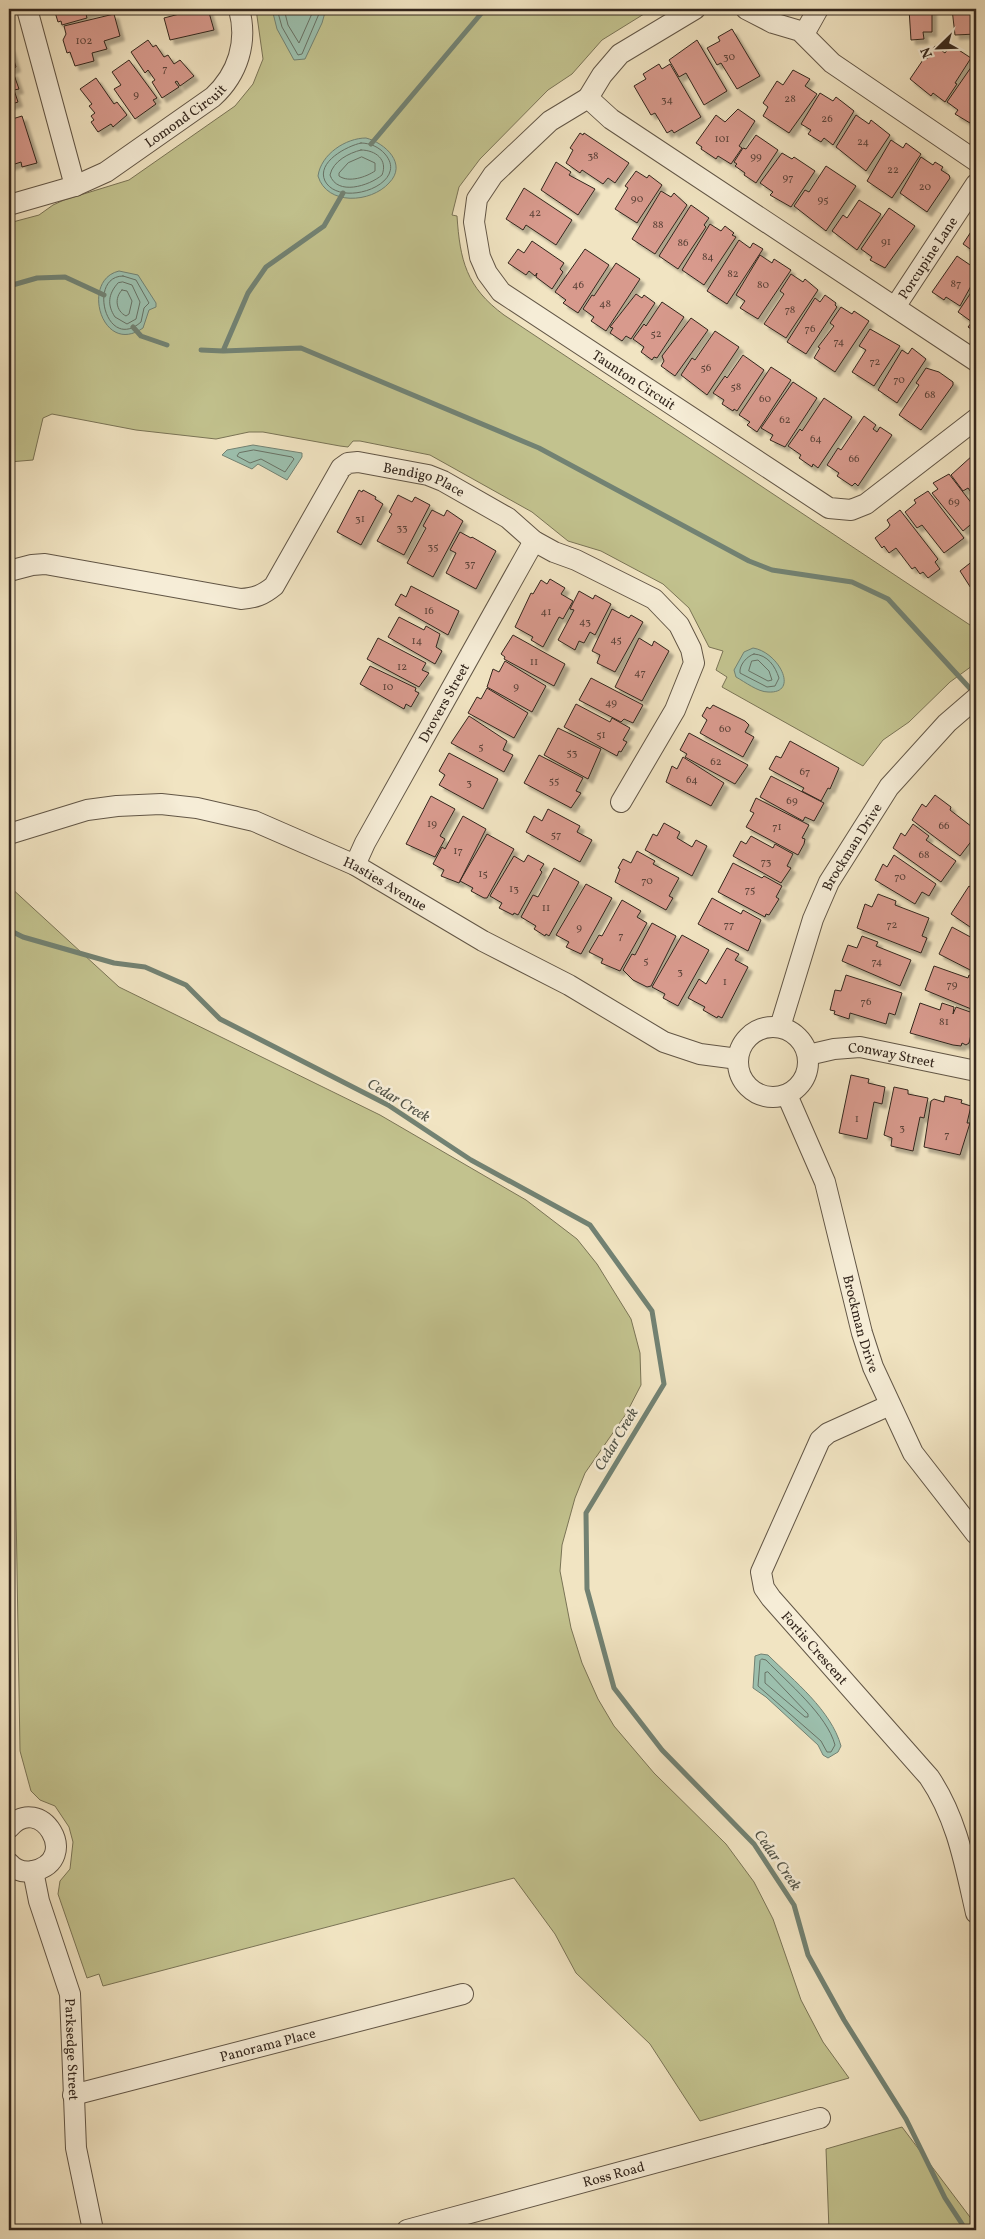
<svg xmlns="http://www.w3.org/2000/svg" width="985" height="2239" viewBox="0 0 985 2239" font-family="Vollkorn,serif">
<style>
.green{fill:#c2c28e;stroke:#7a7456}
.water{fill:#9cbfad;stroke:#728273}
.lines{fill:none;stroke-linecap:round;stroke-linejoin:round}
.shore{stroke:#687265;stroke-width:1}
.stream{stroke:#728273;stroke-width:5}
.building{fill:#d89a8d;stroke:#33261d;filter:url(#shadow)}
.minor-casing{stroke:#625646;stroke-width:22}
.minor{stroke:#f6edd7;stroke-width:20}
.labels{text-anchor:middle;stroke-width:5;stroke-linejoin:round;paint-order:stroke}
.number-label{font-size:11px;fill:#5c4339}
.street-label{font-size:14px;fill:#33261d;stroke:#f6edd7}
.water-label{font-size:15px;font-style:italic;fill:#525448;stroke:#f6edd7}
</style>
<defs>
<filter id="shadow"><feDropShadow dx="4.5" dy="4.5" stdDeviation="1" flood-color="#0004"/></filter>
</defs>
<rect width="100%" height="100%" fill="#f1e4c2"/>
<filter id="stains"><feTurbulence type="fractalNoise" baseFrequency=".004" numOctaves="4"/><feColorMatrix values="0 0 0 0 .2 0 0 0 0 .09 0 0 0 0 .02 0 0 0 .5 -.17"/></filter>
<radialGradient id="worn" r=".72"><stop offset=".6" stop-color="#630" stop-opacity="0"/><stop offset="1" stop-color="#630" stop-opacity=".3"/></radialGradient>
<path class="green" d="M256,9H652L602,40L572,74L548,90L480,159L459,187L452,215L457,216C460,260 466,287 504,315L976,629V663L950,682L909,722L883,740L863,766L722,687L727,677L716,670L723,651L709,647L689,608L663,584L601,551L568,541L532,512L430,455L360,441H353L348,447L340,446L263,432H249L216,439L136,430L52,414L43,418L33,460L9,462V223L39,215L53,205L64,200L129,180L235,106L253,84L263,59Z
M9,886L119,987L380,1115L526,1200L577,1239L597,1264L631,1319L640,1353L641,1385L626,1414L585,1473L575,1498L562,1545L560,1571L571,1628L582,1663L598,1699L614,1726L654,1773L726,1844L754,1882L773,1919L801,2000L823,2042L849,2078L700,2121L650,2044L576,1973L555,1934L514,1878L103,1986L99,1974L87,1978L58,1894L60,1881L70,1869L73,1842L69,1827L55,1806L40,1800L31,1791L20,1751L13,1326L9,1304Z
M902,2127L976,2225V2230H829L826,2149Z"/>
<path class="water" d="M272,9H326L322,23L305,59L294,60L277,29Z
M366,138C385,143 408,164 389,183C371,203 327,206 318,176C321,154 346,138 366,138Z
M119,271L138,275L156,303V307L149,310L143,328C102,357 80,280 119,271Z
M253,445L302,453V457L287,480L258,464L252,469L222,455L227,450Z
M753,648C779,652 800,694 768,692C758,692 745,682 736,677L734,670L744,652Z
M761,1654L768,1655C794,1681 831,1710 841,1746L838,1752L828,1758L823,1755L818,1745L766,1697L753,1688L755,1656Z"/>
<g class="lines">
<path class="shore" d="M277,9L282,27L298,55L302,54L321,9
M284,9L288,25L299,43L314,9
M361,143C370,143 379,147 385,154C411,184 340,209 325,181C316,162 347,146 361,143Z
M361,150C376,150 388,160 382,175C369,186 337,196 330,175C333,161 349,153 361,150Z
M362,157L375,163V171C366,177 349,183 339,176V173L348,163Z
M123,276L136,280L149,303L144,308L141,322C106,353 87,276 123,276Z
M123,282L132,285L140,302L136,319L127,324L115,317C107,305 108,294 118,283Z
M122,290L127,291L132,301L129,314L126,316C116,311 114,298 122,290Z
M254,450L292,457L294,459L285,472L261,459L250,463L237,456L239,453Z
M754,654C768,655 775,666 779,678L775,686L767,687L740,673C739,665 747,656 754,654Z
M752,661L758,660L769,671L772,680L768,681L749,671Z
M762,1659L766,1660C788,1683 827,1715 835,1745L831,1752H827L821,1741L758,1686L760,1661Z
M768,1672L808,1714V1717H805L765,1683V1673Z"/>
<path class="stream" d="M371,144L485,9
M9,286L37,278L65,277L104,295
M133,327L141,336L167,345
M201,350L223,351L248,293L266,267L324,226L343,193
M223,351L301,348L539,448L749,561L772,570L852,582L888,599L976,695
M9,930L23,937L114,963L145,967L186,985L220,1019L388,1105L471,1160L590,1225L652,1311L664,1384L586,1513L587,1589L614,1688L662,1750L754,1844L794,1905L808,1955L844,2020L906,2119L945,2198L966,2230"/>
</g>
<path class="building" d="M54,9H107L86,14L87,18L62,25L61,21L58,22Z
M182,9H208L214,30L170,40L164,18L183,13Z
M909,9H932V32H923L924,39L911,40Z
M952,9H976V34L955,35Z
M114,14L120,36L104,41L107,49L92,53L94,61L75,66L70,52L67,53L63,40L66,34L64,26Z
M732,29L760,76L737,89L721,63L717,65L707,48L720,41L718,37Z
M148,40L153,47L156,45L164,57L168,55L174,64L180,60L194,76L180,86L177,81L175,82L179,87L162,98L152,82L155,80L148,70L145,73L131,52Z
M697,40L727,91L704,105L686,73L679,77L669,60Z
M951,45L971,58L955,83L957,84L945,102L933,93L931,96L910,79L925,57L927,59L935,46L945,53Z
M9,47H10L16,67L9,71Z
M129,60L157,98L153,100L156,104L135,119L114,89L121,85L112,72Z
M974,63L976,64V114L970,123L955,114L958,110L947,102Z
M659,64L662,69L670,64L701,117L674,133L672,130L667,133L655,113L651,115L634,86L646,79L643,74Z
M793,70L810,79L805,86L817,94L789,133L763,116L768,107L763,103L777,81L783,85Z
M13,72L19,89L14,90L18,102L9,105V73Z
M96,78L114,104L117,102L127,115L113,127L111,124L98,132L91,122L94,120L91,116L95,113L89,106L92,104L80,89Z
M820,93L833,101L836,97L854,111L833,145L824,138L821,142L808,134L811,130L801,124Z
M738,109L755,121L739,146L742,148L731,164L718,156L716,159L701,149L702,147L696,143L716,115L725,122Z
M856,115L869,124L871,120L890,135L866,171L836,147Z
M22,116L37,163L22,167L21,162L9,166V120Z
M580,133L583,135L584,133L629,163L615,183L608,178L603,184L582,170L580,173L566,163L573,150L570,148Z
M756,135L778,150L756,183L744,175L745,173L735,166L737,164L734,162L743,148L746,149Z
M891,140L903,148L906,143L921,154L892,198L867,181Z
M782,153L792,159L794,157L815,171L791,207L770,195L773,192L760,183Z
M921,157L933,165L935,162L943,167L941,170L949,175L950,178L927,212L900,193Z
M556,162L571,172L569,175L595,189L578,215L541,190Z
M826,166L856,186L826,231L794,206L805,190L809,192Z
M636,171L647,178L649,175L662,185L637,223L615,209L628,188L625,186Z
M524,188L572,220L556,245L526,225L523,230L506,219Z
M661,191L671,197L674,193L687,205L655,254L632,239Z
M859,200L881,214L857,250L832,231L843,215L847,218Z
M691,205L709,218L704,225L706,227L678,269L659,256Z
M889,208L915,226L885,268L870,260L872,257L861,249Z
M710,224L721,231L725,226L734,233L732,235L736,237L704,285L682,270Z
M976,224V253L963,244Z
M739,240L750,248L753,243L763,249L727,304L707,291Z
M532,241L564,263L560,269L563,272L552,289L536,277L537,273L535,276L529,271L526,275L508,263L518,249L524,253Z
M585,249L609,265L578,313L563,303L566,300L555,292Z
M760,255L772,263L774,259L791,270L758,319L740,308L745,301L736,295Z
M957,256L976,269V277L960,306L946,297L944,300L932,292Z
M616,263L640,279L606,331L591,321L594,317L583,309L592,295L594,296Z
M791,274L803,282L805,279L818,290L786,338L764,324L784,294L780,291Z
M976,285V332L968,327L972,322L958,312Z
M636,294L642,298L644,295L655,303L631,339L626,336L622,341L610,333L613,328L610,327Z
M825,295L836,303L835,305L837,307L806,354L787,342L815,298L820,302Z
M662,302L684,317L657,358L654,357L652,360L641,352L644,347L633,339L644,324L646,326Z
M841,307L852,314L854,311L869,321L835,372L814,358L820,348L818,347L834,326L830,323Z
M691,318L708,330L675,376L661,366L664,361L662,356Z
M870,329L900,346L874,386L852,372L866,350L859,346Z
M715,331L739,347L707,395L681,375L692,358L695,360Z
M912,348L926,359L897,403L878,390L902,350L908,354Z
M743,355L764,370L737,411L734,409L733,411L722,404L724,400L713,393L725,376L727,378Z
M771,367L791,380L757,432L747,425L750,422L739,415Z
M926,368L939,372L953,382V385L921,430L899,415L919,385L916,383Z
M793,382L817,398L785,447L770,440L773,435L761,428Z
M824,398L852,417L818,468L813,464L812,467L799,458L801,455L788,446L800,429L802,431Z
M864,416L876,425L873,429L877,432L880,427L892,435L858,486L855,483L852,486L837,476L839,473L827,465L838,448L841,450Z
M973,455L976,459V499L968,488L963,491L951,475Z
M949,474L976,509V520L963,531L932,493L938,489L933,483Z
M359,490L362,492L363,490L376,497L375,499L383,504L361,545L337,532Z
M928,491L964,538L944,553L922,525L917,528L905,512L916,503L914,500Z
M398,495L412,502L415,497L430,505L404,555L377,541L392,514L389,512Z
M432,510L444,516L447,510L463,521L433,577L407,563L426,528L423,526Z
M900,510L938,559L935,562L940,569L928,578L923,572L920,574L915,567L912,569L896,548L889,553L884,546L882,548L875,538L888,528L890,525L887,520Z
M460,532L471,538L472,537L496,551L476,589L446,573L456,553L450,550Z
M974,560L976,563V596L960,571Z
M550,579L565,588L561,594L573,601L563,619L559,617L543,647L531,640L533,637L515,627L531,593L533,594L541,580L547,584Z
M411,586L459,611L448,635L395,605L401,594L406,597Z
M579,591L593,599L595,595L611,604L595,635L590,632L584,643L579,641L575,650L558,640L574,610L570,609Z
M612,609L629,618L631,615L643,622L615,672L597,663L600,655L592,651Z
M399,617L424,630L426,626L440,634L436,647L442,651L435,664L388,637Z
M513,635L565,664L554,686L504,659L505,657L501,654Z
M378,638L426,663L422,670L429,673L419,687L367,659Z
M639,638L652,646L654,641L669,651L642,701L615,687Z
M505,661L546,686L532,712L487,687L493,669L499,672Z
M370,666L416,688L415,691L419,693L411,707L406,704L404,709L360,684Z
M591,678L643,705L633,723L624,719L621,722L579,700Z
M487,688L528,713L514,738L468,713L477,697L481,699Z
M576,704L610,722L612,718L630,728L623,740L627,742L621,752L619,751L617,756L564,727Z
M713,705L745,721L749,725L745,732L754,737L743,757L700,733L707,720L702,716L707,707L710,709Z
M469,716L507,741L503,750L513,755L504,772L451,743Z
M558,728L601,749L588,779L544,755Z
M689,733L748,765L735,784L685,757L687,754L680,750Z
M790,741L839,768L830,789L828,788L821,801L802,791L804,788L769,769L776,756L781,758Z
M449,753L498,779L483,809L439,785L445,775L439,771Z
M539,755L583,778L576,791L581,793L571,808L524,783Z
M683,757L724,783L711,806L666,782L672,766L677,769Z
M771,776L824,803L814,821L805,817L803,821L760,797Z
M935,795L951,807L950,810L976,830V835L960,856L912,820L922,804L926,807Z
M431,796L455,809L440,836L445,839L435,857L406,844Z
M756,798L809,825L802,838L805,839L804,844L798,855L746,827L754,813L750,811Z
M548,809L580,826L577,832L592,840L580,862L526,832L534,816L542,821Z
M463,816L486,829L459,883L441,876L444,870L433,864L442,847L445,849Z
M664,823L680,832L677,838L692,847L696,840L707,846L692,876L645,850L653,834L657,836Z
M913,824L929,836L926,840L956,861L941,882L893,848L901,833L905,836Z
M487,834L514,849L487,898H484L471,891L473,888L460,881Z
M751,836L773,848L775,844L793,854L787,866L791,868L781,883L733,856L741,841L746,844Z
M637,851L655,861L653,864L679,878L669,896L673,898L666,910L615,882L620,869L618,868L623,859L631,863Z
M528,855L544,864L540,870L542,872L518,915L514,913L513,915L499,908L502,903L490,896L514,856L524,862Z
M894,855L936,884L929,896L922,892L915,904L875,880L883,864L887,867Z
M733,863L762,878L764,876L782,886L776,897L779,899L769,915L766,914L765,917L718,892Z
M554,868L579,882L549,936L546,934L545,936L534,929L536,926L521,917L533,895L538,897Z
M586,884L612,898L581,954L566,947L569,942L556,935Z
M969,886L976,891V931L951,914Z
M878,894L896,901L895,905L929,918L922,936L927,938L921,953L857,928L865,904L872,907Z
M712,898L741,914L743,910L761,920L748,951L698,924Z
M622,900L641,911L637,917L647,923L620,971L601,963L603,959L589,952L599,935L602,936Z
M652,923L676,936L651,986L647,987L633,980L623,970L632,954L635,955Z
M952,927L976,940V973L939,954Z
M682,935L709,950L678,1006L663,998L665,994L652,987Z
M862,936L878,942L876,946L911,960L900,986L842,961L848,945L857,948Z
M727,948L739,954L735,960L748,967L722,1018L718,1016L717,1018L703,1010L705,1007L688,998L699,979L706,984Z
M934,966L968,978L969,975L976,977V1011L925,990Z
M846,975L902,993L895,1015L889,1013L886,1024L850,1013L849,1019L834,1014L835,1011L830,1010L835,990L841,991Z
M920,1003L940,1010L942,1003L954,1007L953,1014L956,1007L976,1014L969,1043L966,1045L962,1043L961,1046L953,1045L910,1033Z
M851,1075L869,1079L868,1083L885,1087L882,1104L874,1102L867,1139L839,1133Z
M894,1087L908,1090V1094L928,1098L924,1118L920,1117L913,1151L891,1146L892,1138L884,1135Z
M945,1096L962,1100L961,1103L971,1106L967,1123H970L960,1155L924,1147L931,1101L934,1099L944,1102Z"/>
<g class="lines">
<defs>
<g id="minor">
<path d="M27,9L75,186"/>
<path d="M746,9L773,23L800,31L832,63L976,161"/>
<path d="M804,34L818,9"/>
<path d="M588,98L602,75L620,54L695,9"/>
<path id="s1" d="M9,205L75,186L106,172L213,97C238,74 248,42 239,9"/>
<path id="s2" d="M895,307L976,184"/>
<path id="s3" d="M976,361L611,119L588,98L550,121L493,175L477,199L474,222L480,257L487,273L501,292L829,508L851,510L866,504L976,419"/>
<path id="s4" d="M9,571L32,565L45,564L241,599C255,598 263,595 274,586L341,468L348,463L358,462L428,475L443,481L508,518L534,541L554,552L576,560L654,599L679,625L691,649L694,663L675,710L621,802"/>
<path id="s5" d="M9,834L87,810L117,806L161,804L197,808L254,821L355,865L483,941L569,985L664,1042L700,1054L738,1059"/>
<path id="s6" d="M355,865L365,843L534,541"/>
<circle cx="773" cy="1062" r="35"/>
<path id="s7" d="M780,1027L813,919L829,882L889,787L947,723L976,698"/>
<path id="s8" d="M808,1055L834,1049L860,1047L976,1071"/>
<path id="s9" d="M787,1095L825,1182L862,1333L873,1367L913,1453L976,1534"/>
<path id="s10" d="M890,1405L828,1433L820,1440L761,1572L764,1588L771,1598L929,1777C957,1818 965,1865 976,1913"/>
<path d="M9,1828C40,1791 83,1860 33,1871C23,1873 15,1870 9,1863"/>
<path id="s11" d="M33,1871L39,1901L70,1994L76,2148L93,2230"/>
<path id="s12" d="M73,2095L463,1994"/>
<path id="s13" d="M407,2230L820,2118"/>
</g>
</defs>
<use href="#minor" class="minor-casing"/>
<use href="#minor" class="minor"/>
</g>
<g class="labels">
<g class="number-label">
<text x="84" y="44">102</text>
<text x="729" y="60">30</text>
<text x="165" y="72">7</text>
<text x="136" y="98">9</text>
<text x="790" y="102">28</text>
<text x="667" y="103">34</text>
<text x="827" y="122">26</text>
<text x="722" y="142">101</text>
<text x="863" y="145">24</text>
<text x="593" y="159">38</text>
<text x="756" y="160">99</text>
<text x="893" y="173">22</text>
<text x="788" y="181">97</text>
<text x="925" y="190">20</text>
<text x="637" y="202">90</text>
<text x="823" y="203">95</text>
<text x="535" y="216">42</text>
<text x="658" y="228">88</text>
<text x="886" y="245">91</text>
<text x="683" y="246">86</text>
<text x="708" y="260">84</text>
<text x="733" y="277">82</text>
<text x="956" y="287">87</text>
<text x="578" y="288">46</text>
<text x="763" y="288">80</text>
<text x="605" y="307">48</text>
<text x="790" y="313">78</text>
<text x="810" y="332">76</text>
<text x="656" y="337">52</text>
<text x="839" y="345">74</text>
<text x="875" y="365">72</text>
<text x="706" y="371">56</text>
<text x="899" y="383">70</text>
<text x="736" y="390">58</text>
<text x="930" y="398">68</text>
<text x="765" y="402">60</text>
<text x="785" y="423">62</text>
<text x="816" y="442">64</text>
<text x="854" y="462">66</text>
<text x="954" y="505">69</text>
<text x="360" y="522">31</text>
<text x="402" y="531">33</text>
<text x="433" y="550">35</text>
<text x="470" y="567">37</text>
<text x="429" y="614">16</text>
<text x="546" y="615">41</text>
<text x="585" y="625">43</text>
<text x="616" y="643">45</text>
<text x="417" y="644">14</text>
<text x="534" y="665">11</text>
<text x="402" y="670">12</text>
<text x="640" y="676">47</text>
<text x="388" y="690">10</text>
<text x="516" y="690">9</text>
<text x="611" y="706">49</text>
<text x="725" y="732">60</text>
<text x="601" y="738">51</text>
<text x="481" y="750">5</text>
<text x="572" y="756">53</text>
<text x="716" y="765">62</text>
<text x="805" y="775">67</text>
<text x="692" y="783">64</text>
<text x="554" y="784">55</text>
<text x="469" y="786">3</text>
<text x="792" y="804">69</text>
<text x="432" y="827">19</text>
<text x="944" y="829">66</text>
<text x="777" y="830">71</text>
<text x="556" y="838">57</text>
<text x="458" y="854">17</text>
<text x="924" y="858">68</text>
<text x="766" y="865">73</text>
<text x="483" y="877">15</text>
<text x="900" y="880">70</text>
<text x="647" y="884">70</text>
<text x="514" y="892">13</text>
<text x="750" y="893">75</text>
<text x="546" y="911">11</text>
<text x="729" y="928">77</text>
<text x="892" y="928">72</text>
<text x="579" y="931">9</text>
<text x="621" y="939">7</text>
<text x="646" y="964">5</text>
<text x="877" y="965">74</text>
<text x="680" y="975">3</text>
<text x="725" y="985">1</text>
<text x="952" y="988">79</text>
<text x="866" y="1005">76</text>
<text x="944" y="1025">81</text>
<text x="857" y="1122">1</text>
<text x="902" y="1131">3</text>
<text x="947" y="1138">7</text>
</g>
<g class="street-label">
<text dy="5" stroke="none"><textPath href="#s1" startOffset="200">Lomond Circuit</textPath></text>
<text dy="5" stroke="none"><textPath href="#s2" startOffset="59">Porcupine Lane</textPath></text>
<text dy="5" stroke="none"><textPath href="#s3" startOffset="880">Taunton Circuit</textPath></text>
<text dy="5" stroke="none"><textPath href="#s4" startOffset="495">Bendigo Place</textPath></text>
<text dy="5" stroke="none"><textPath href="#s6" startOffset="185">Drovers Street</textPath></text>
<text dy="5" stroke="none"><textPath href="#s7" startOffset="195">Brockman Drive</textPath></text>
<text dy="5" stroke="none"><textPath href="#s5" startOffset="396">Hasties Avenue</textPath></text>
<text dy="5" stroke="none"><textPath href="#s8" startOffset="85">Conway Street</textPath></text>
<text dy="5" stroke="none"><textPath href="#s9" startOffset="241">Brockman Drive</textPath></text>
<text dy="5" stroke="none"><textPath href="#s10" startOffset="318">Fortis Crescent</textPath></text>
<text dy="5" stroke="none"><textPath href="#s12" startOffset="201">Panorama Place</textPath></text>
<text dy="5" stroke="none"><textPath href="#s11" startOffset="184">Parksedge Street</textPath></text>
<text dy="5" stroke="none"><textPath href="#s13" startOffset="214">Ross Road</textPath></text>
</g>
<g class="water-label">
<text transform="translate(399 1100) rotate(31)" y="5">Cedar Creek</text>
<text transform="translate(616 1439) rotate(-59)" y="5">Cedar Creek</text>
<text transform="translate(778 1860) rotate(55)" y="5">Cedar Creek</text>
</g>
</g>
<rect width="985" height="2239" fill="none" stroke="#f1e4c2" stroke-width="30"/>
<rect x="10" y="10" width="965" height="2219" fill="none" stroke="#33261d" stroke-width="2.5"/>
<rect x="15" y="15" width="955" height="2209" fill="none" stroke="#33261d"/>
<g transform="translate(938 48) rotate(247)" stroke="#f6edd7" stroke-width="4" paint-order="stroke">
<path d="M0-4L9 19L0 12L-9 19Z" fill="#33261d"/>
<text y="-8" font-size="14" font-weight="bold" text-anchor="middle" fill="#33261d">N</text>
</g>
<rect width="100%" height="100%" filter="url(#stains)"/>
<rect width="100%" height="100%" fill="url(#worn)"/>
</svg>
